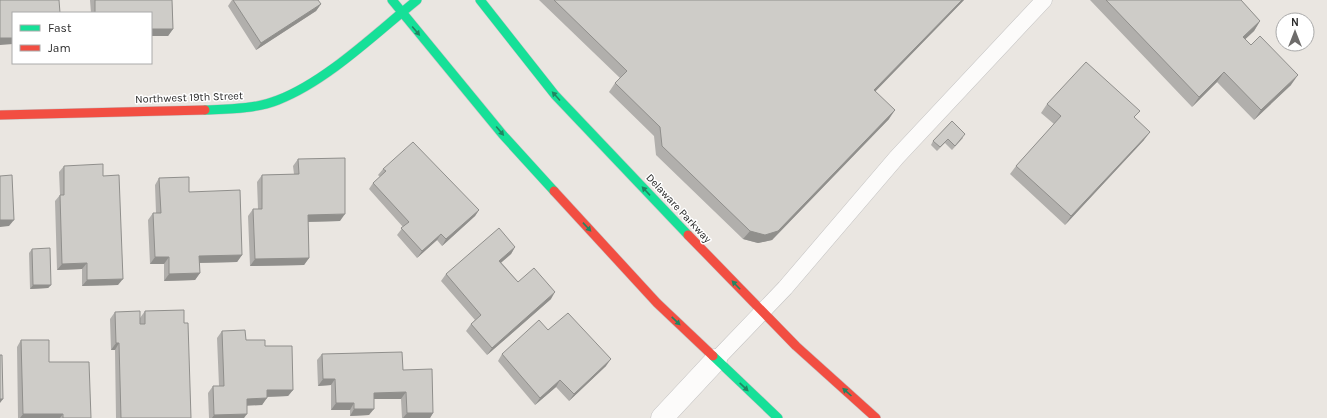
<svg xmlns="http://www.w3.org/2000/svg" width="1327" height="418" viewBox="0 0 1327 418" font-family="Karla,sans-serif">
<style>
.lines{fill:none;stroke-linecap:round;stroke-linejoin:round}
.lane-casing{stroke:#c3c2c2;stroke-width:17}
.street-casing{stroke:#c3c2c2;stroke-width:23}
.fast-casing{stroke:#c3c2c2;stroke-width:10}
.jam-casing{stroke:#c3c2c2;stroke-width:10}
.lane{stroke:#fcfbfa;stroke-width:16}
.street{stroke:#fcfbfa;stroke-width:22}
.fast{stroke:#16e098;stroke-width:9}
.jam{stroke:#f24e42;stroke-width:9}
.wall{fill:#b1afac}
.shaded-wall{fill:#908f8c}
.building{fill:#ceccc8;stroke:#908f8c}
.oneway{fill:#208662}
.labels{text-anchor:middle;stroke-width:3;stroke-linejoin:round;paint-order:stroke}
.street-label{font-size:11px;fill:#2b2b2b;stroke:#fff}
</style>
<rect width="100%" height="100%" fill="#eae6e1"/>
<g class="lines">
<defs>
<path id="lane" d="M716,360L785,288L897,157L1044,0"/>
<path id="street" d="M662,418L716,360"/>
<path id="fast" d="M392,0L503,135L554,191
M480,0L555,95L688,235
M205,110C229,109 256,109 278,100C327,81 376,33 417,0
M713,356L778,418"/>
<path id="jam" d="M0,115L205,110
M554,191L657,303L713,356
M688,235L796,346L876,418"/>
</defs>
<use href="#lane" class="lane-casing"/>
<use href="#street" class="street-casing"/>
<use href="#fast" class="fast-casing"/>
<use href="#jam" class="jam-casing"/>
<use href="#lane" class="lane"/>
<use href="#street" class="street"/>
<use href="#fast" class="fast"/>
<use href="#jam" class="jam"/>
</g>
<path class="wall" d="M90,0H172L173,29L168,36H151V13H91Z
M232,0L321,4L316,11L256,50L228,6Z
M539,0H964L875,91L889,119L772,240L758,243L743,239L656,155L654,136L609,92L615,83L620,78Z
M1090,0H1241L1260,21L1254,31L1245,39L1291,85L1254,120L1217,82L1192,107Z
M1047,104L1135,118L1144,140L1065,225L1010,174L1016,166L1054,124L1041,113Z
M952,121L963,138L952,150L945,143L937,151L931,145L933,141Z
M298,159L340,221L308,222L309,258L304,265L250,266L248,216L253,209H258L257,182L262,175L294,174L293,166Z
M64,166L103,176L118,285L82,286V269L57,270L55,201L60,195L59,172Z
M383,169L479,210L475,216L442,246L437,240L417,258L397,235L403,227L369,189L373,183L380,177L378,175Z
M159,178L189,192L242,255L237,262L199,263L200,273L195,280L164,281V264H150L148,220L153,213H156L155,185Z
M515,247L511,254L501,262L518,282L551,299L487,355L466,331L471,324L475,320L441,281L446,274Z
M32,249L51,285L48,288L30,289L29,253Z
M145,311L184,323L191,418H116L115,350H111L110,319L115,312L140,318Z
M548,330L606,366L569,401L556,387L535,405L498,361L502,354Z
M222,331L246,340L265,346L293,390L288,396L267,397L262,405H247L244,418H209L208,393L213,386H219L217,338Z
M21,340L49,362L91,418H18L17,347Z
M322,354L403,370L433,413L430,418H402L401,399H374L369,415L350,416V410H331V385L318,386L317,360Z"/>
<path class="shaded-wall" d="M962,0H964L868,99L874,90Z
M321,4L316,11L256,50L261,43Z
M1260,21L1254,31L1237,47L1243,37Z
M151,29H173L168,36H151Z
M0,38H13V44L0,45Z
M1224,72L1217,82L1192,107L1199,97Z
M1298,75L1291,85L1254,120L1261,110Z
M895,110L889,119L772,240L758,243L743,239L750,231Z
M1150,132L1144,140L1065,225L1071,216Z
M479,210L475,216L442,246L446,239Z
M345,214L340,221L303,222L308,215Z
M0,220H14L9,226L0,227Z
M441,234L437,240L417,258L422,251Z
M515,247L511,254L495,268L499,261Z
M242,255L237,262L194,263L199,256Z
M155,257H169L164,264H150Z
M309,258L304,265L250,266L255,259Z
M87,263L82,269L57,270L62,264Z
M200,273L195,280L164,281L169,274Z
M123,279L118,285L82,286L87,280Z
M33,285H51L48,288L30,289Z
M555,292L551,299L487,355L492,348Z
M116,343H119L115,350H111Z
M611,359L606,366L569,401L574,394Z
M323,379H335L331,385L318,386Z
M560,380L556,387L535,405L540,398Z
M267,390H293L288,396L262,397Z
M406,392L401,399H369L374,393Z
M267,398L262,405L242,406L247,399Z
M0,399H3L0,403Z
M336,403H354L350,410H331Z
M354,409H374L369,415L350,416Z
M407,413H433L430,418H403Z
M23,414H63L60,418H20Z
M247,414L244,418H212L214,415Z"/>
<path class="building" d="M0,0H59L60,13H13V38H0Z
M95,0H172L173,29H151V13H95Z
M233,0H318L321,4L261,43Z
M554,0H962L874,90L895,110L778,231L765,235L750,231L662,146L660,127L615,83L627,71Z
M1106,0H1241L1260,21L1243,37L1251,45L1260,36L1298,75L1261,110L1224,72L1199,97Z
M1086,62L1140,111L1134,117L1150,132L1071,216L1016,166L1061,116L1047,104Z
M952,121L965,134L955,146L948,139L940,147L933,141Z
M413,142L479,210L446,239L441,234L422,251L401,228L409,222L373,183L386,171L383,169Z
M345,158V214L308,215L309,258L255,259L253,209H262V175L299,174L298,159Z
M103,164V176L119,175L123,279L87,280V263L62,264L60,195H64V166Z
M12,175L14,220H0V176Z
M189,177V192L240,190L242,255L199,256L200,273L169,274V257H155L153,213H161L159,178Z
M499,228L515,247L499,261L518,282L534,268L555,292L492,348L471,324L481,315L446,274Z
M50,248L51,285H33L32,249Z
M184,310V323H188L191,418H121L119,343H116L115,312L140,311V324H145V311Z
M568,313L611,359L574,394L560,380L540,398L502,354L539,320L548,330Z
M245,330L246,340H265V346H292L293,390H267V398L247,399V414L214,415L213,386H224L222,331Z
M21,340H49V362H89L91,418H63V414H23Z
M402,352L403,370L432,369L433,413H407L406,392L374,393V409H354V403H336L335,379H323L322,354Z
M0,355H2L3,399H0Z"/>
<defs><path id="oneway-solid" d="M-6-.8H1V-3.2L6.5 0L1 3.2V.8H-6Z"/></defs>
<g class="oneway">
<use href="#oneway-solid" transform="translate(416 31) rotate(50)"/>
<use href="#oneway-solid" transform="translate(556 96) rotate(-132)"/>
<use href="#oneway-solid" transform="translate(500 131) rotate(50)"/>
<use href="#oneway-solid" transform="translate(646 191) rotate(-133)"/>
<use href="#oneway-solid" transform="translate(587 227) rotate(47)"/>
<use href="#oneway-solid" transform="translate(736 285) rotate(-134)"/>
<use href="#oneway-solid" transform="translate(676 321) rotate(44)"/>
<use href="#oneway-solid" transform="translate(744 387) rotate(43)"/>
<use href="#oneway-solid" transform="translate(847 392) rotate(-138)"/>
</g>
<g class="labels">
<g class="street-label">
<text transform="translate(189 97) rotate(-2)" y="4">Northwest 19th Street</text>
<text transform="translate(679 208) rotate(47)" y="4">Delaware Parkway</text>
</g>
</g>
<rect x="12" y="12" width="140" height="52" fill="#ffffff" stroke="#aaaaaa"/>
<rect x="20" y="25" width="20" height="6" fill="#16e098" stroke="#aaaaaa"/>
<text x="48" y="32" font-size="12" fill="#2b2b2b">Fast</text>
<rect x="20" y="45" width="20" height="6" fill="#f24e42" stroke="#aaaaaa"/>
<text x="48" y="52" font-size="12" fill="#2b2b2b">Jam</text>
<g transform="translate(1295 32)"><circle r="19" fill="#ffffff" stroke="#aaaaaa"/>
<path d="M0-3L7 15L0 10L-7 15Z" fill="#6e6c6b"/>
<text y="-6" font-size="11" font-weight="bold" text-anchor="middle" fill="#2b2b2b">N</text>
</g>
</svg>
